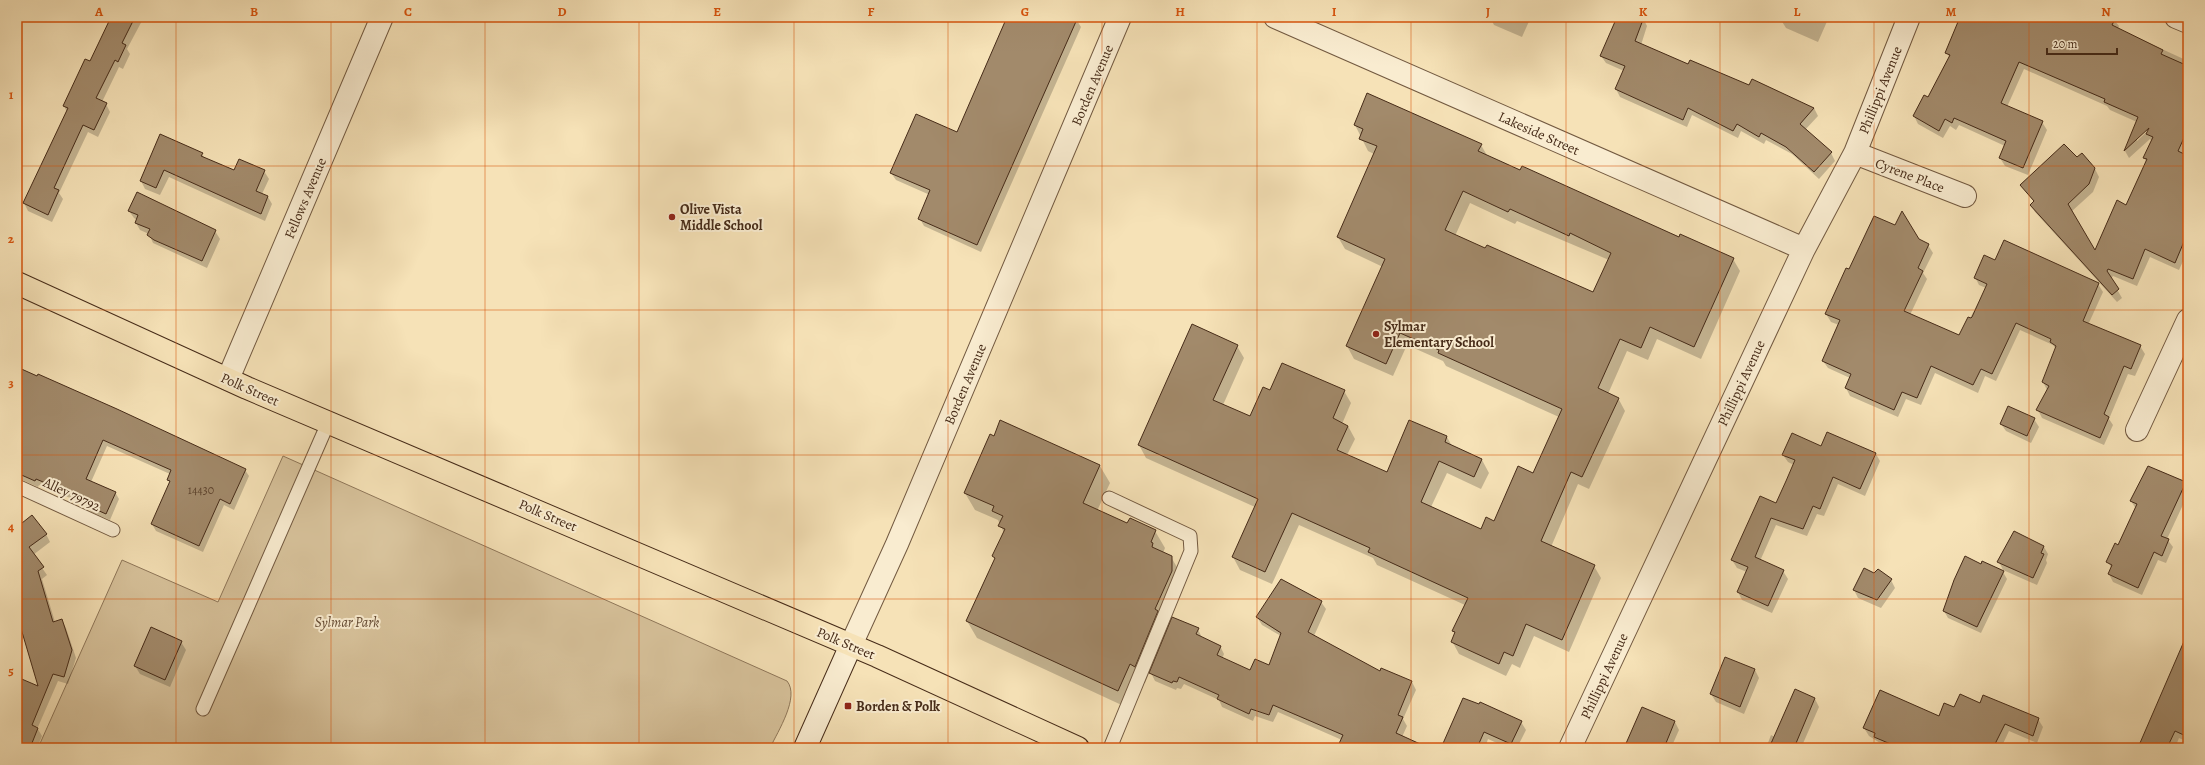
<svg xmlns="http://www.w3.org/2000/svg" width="2205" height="765" viewBox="0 0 2205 765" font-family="Alegreya,serif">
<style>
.green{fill:#d8c39c;stroke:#8f775a}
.shadow{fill:#0003;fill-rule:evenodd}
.building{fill:#a28a6b;stroke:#462b18;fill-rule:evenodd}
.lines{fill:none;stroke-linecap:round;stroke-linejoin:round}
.lane-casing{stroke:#725940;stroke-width:15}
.street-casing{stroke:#725940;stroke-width:24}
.secondary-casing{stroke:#462b18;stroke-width:24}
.primary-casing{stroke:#462b18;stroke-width:24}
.lane{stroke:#f9ecd0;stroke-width:13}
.street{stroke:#f9ecd0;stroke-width:22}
.secondary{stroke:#f9ecd0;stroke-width:22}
.primary{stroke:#f6e2b7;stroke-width:22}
.grid{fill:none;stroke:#d8540d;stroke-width:1;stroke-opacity:0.55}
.poi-dot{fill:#8f2418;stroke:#f9ecd0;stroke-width:1.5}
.labels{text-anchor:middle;stroke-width:4;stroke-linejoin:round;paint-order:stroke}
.number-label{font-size:12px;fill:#5d432d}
.street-label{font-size:14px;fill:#462b18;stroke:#f9ecd0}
.poi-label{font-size:14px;font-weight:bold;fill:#462b18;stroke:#f9ecd0;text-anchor:start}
.park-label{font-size:14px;font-style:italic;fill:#634932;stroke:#f9ecd0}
.neatline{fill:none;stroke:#d8540d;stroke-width:1.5}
.grid-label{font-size:13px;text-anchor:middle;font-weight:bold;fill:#d8540d}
</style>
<rect width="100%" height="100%" fill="#f6e2b7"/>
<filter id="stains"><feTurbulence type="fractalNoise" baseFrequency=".005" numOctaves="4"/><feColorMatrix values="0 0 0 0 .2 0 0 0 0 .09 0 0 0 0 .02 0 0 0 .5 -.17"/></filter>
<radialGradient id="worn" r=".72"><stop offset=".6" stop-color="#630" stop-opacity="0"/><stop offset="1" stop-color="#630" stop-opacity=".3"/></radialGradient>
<path class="green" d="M283,456L787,681C800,697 778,731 770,748H38L122,560L218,602Z"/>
<path class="shadow" d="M112,17H144L127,49L130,54L123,69L119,67L102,102L106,104L110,112L98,137L88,132L59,193L63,199L52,222L28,211L24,203L67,112L64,106L90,62Z
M1009,17H1072L1076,19L1081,27L981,252L924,226L920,219L930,195L896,180L891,173L957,133Z
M1490,17H1531L1522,37L1494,25Z
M1619,17L1643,18L1647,26L1641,45L1689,65L1814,108L1818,116L1805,130L1831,153L1835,161L1819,179L1792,154L1766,140L1764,144L1741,131L1738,138L1692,115L1687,127L1620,97L1616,89L1624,71L1606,63L1601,56Z
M1783,17H1829L1818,42L1786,28L1781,20Z
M1961,17H2112L2119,26L2118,29L2188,61V250L2179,270L2150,257L2137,286L2113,276L2111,279L2122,298L2117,302L2035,212L2031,205L2034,202L2021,185L2077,159L2095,169L2099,177L2093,192L2071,212L2095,252L2127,206L2147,162L2144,158L2152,142L2150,139L2129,158L2125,151L2137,122L2110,110L2107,106L2024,69L2007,107L2042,122L2047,130L2028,175L2005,166L2000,158L2005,146L1959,125L1956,130L1950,126L1943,138L1918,124L1914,116L1925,96L1928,98L1950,58L1947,53ZM2152,124L2153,126L2137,141V138Z
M1355,125L1481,145L1488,157L1733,259L1740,271L1701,359L1657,339L1648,360L1627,351L1608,394L1618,398L1625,411L1589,489L1578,484L1551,547L1594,566L1601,578L1569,652L1534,636L1520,668L1512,664L1506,676L1459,654L1452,641L1455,634L1454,631L1465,605L1377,565L1373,558L1299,525L1272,584L1240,570L1233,557L1255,507L1146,458L1139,445L1237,346L1244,358L1223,405L1251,418L1270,391H1344L1351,403L1342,424L1348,426L1355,439L1347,455L1388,473L1447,437L1452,446L1482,460L1489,473L1481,489L1447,473L1431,507L1481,530L1495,522L1533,474L1559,417L1446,366L1443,361L1407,345L1393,376L1354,359L1347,346L1383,267L1345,249L1338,237L1374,154L1368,151ZM1470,203L1515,224L1517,221L1609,260L1594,294L1455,236Z
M161,136L202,154L205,159L234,171H264L269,179L262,194L268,197L272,204L265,221L169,177L160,195L145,189L141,181Z
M129,211L215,231L220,239L207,268L153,243L149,234L140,230L136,223L137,220L134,218Z
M1918,240L1928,245L1933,253L1923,273L1927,279L1910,315L1960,337L1986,288L1979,285L1975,277L1996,261L2098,284L2103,292L2088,325L2140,346L2145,354L2135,376L2128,374L2109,419L2113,425L2104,445L2042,418L2038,410L2047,390L2043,382L2056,349L2053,345L2020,330L1996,381L1985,376L1978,393L1935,373L1921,405L1906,399L1898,417L1850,396L1846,388L1850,378L1828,368L1823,361L1839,325L1831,322L1826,314L1849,270Z
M17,367L116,410L245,470L249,476L234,510L224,505L203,552L156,531L152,524L170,484L168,479L170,474L107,446L91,482L115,492L119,499L110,520L91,512L87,505L39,485L38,487L20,479L17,474Z
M2034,419L2039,427L2031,443L2006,431L2001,424Z
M1001,422L1100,466L1110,483L1097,511L1128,524L1155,531L1165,548L1163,553L1171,557L1181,574L1165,625L1168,630L1198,629L1202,638L1220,646L1224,654L1222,659L1250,672L1269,667L1281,636L1262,625L1257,617L1321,602L1326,609L1314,636L1380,672L1382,669L1412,682L1416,690L1403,719L1407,726L1402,737L1427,748H1341L1342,740L1278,712L1273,722L1255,716L1253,721L1222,707L1219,700L1184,684L1181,689L1177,688L1176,690L1155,681L1150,671L1145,683L1140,681L1128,708L977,638L967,621L995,560L993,556L1004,533L998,520L975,510L965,493Z
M1822,447L1876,454L1880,461L1865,496L1838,484L1824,516L1817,514L1807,536L1776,525L1760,561L1783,571L1788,579L1772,613L1742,600L1738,592L1747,572L1737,568L1732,560L1776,504L1794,465L1788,462L1783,455Z
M2185,483L2188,494L2167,539L2173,547L2166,563L2158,560L2142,595L2113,582L2109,574L2112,569L2108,562L2119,546L2136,509L2131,501Z
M17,528L46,534L50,542L33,555L47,575L42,579L55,622L62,620L66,628L76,658L68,684L58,681L38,727L36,726L42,736L37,748H17V678L40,688L17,611Z
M2014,532L2044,547L2048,554L2046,560L2047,563L2037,585L2003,570L1999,562Z
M1981,565L2003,572L2007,579L1981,633L1948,618L1944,611Z
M1891,580L1895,588L1881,608L1858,598L1854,590Z
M181,642L186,650L170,687L140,674L135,666Z
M1726,659L1755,670L1759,678L1744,714L1716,702L1711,694Z
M2188,666V742L2179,738L2175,748H2144L2141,742Z
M1464,699L1521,722L1526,730L1517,748H1508L1488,739L1485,748H1442Z
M1815,699L1819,707L1801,748H1766L1771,735L1775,737Z
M1980,705L2038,719L2043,727L2037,743L2009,731L2001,748H1888L1869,736L1864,728L1939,718L1955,709Z
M1643,708L1675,722L1679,730L1671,748H1625Z"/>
<path class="building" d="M111,17H135L122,43L126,45L118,62L115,60L96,98L107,103L94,130L83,125L54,188L59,190L48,215L23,203L68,108L63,106L85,59L90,61Z
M1007,17H1078L977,245L918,219L930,190L890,173L916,114L957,132Z
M1617,17H1644L1635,41L1688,64L1690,60L1749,85L1752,79L1814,108L1800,124L1832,152L1814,172L1786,147L1761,133L1759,137L1737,124L1733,131L1688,108L1683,120L1615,89L1625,66L1600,56Z
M1960,17H2116L2112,25L2163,50L2161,54L2188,66V129L2178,151L2188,156V232L2175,263L2145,249L2133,279L2108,269L2107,271L2119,289L2112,295L2030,205L2034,201L2020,185L2064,144L2077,157L2082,153L2095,168L2089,184L2068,204L2095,250L2117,200L2126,205L2147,159L2143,158L2153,137L2146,134L2149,128L2124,151L2138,117L2104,102L2105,99L2019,62L2001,103L2043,121L2023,168L1999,158L2006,141L1954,118L1952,123L1945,119L1939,131L1913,116L1924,95L1928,97L1950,55L1945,53Z
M1367,93L1482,144L1478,151L1520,170L1522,166L1679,237L1680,234L1734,258L1694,347L1650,327L1641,348L1620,339L1598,388L1619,398L1582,477L1571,472L1541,541L1595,565L1562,640L1526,624L1513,656L1504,652L1499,664L1451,642L1455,632L1452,631L1468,598L1368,552L1370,548L1292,513L1265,572L1232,557L1258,499L1138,445L1192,324L1238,345L1213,400L1250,416L1263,387L1270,390L1282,363L1345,390L1333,418L1348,426L1337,450L1387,472L1409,420L1447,436L1445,442L1482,459L1474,477L1439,461L1421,502L1481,529L1486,517L1494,521L1518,466L1533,473L1562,409L1438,353L1439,350L1400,333L1386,364L1346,346L1385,259L1337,237L1377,146L1359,139L1363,129L1354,125ZM1463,191L1508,212L1510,209L1569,236L1570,233L1611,253L1593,292L1487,245L1485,248L1445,230Z
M160,134L203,153L201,156L234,170L239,159L265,170L256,191L268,196L261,214L164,170L156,188L140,181Z
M137,192L216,230L202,261L154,240L147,235L150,229L135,223L138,215L128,211Z
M1902,211L1919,239L1929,244L1918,268L1923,271L1904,311L1959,335L1968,317L1971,318L1972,317L1987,284L1974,278L1984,255L1995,260L2004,240L2099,283L2083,321L2141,345L2131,369L2124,366L2104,414L2109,417L2100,438L2036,410L2049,386L2042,382L2056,346L2050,342L2051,339L2016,323L1992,374L1981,369L1973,385L1931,366L1917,398L1902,392L1894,410L1845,388L1851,374L1822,361L1840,320L1825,314L1846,268L1849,269L1874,216L1895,225Z
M17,367L37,376L38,374L117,409L246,469L230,504L220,499L199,546L151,524L170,481L167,480L171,470L103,440L86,479L116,492L106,514L86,505L88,501L36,479L35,481L17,473Z
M2008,406L2035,418L2027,436L2000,424Z
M1000,420L1100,465L1083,503L1127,523L1130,518L1156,530L1151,542L1153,543L1152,547L1172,556V571L1155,609L1158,611L1135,667L1130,664L1118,691L966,621L995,558L992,556L1005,529L998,526L1003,516L992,511L994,506L964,493L990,434L994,436Z
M1827,432L1876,453L1860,489L1833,477L1820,509L1813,506L1803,529L1771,518L1755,557L1784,570L1768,606L1737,592L1748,567L1731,560L1760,496L1776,503L1786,481L1795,460L1782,455L1792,433L1821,446Z
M2148,466L2186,482L2161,536L2169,539L2162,556L2154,552L2138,588L2108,574L2112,565L2106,562L2115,543L2118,545L2137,504L2130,501Z
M32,515L47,534L29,547L44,567L38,571L53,622L62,619L72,650L64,677L53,674L32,725L38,728L30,748H17V677L38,686L17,615V527Z
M2014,531L2044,546L2041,553L2044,554L2033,578L1997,562Z
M1965,556L1981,564L1982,561L2004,571L1977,627L1943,611L1954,580Z
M1864,568L1874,573L1878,569L1892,579L1877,600L1853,590Z
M1281,579L1322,601L1308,632L1380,671L1381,668L1412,681L1398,715L1403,717L1396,733L1429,748H1337L1343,735L1273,705L1269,715L1251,709L1249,714L1217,699L1219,695L1179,677L1177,682L1173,681L1172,683L1149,673L1172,617L1199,628L1196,634L1221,646L1217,655L1250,670L1255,659L1269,665L1281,633L1256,617Z
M151,627L182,641L165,680L134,666Z
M2188,632V737L2175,731L2167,748H2152L2140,743Z
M1725,657L1755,669L1740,707L1710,694Z
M1795,689L1815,698L1794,748H1769Z
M1880,690L1939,716L1944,703L1954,707L1960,694L1980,703L1983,695L2039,718L2033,736L2005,724L1993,748H1900L1874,737L1875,733L1863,728Z
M1463,698L1479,704L1480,702L1522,721L1511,744L1484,732L1477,748H1441Z
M1642,707L1675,721L1664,748H1624Z"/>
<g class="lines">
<defs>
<path id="lane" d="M17,486L113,530
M1109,498L1190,536L1191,551L1110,748
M203,709L328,423"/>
<path id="street" d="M1275,17L1804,249
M2176,17L2188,22
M1855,153L1965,196
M228,379L382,17
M2137,430L2188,320
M851,645L897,544L1120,17
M1570,748L1804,249L1855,153L1909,17"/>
<path id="secondary" d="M805,748L851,645"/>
<path id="primary" d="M17,283L247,388L877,656L1078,748"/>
</defs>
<use href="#lane" class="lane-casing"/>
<use href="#street" class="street-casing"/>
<use href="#secondary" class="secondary-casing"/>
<use href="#primary" class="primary-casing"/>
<use href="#lane" class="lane"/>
<use href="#street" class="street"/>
<use href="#secondary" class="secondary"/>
<use href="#primary" class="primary"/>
</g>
<path class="grid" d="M176,17V748M331,17V748M485,17V748M639,17V748M794,17V748M948,17V748M1102,17V748M1257,17V748M1411,17V748M1566,17V748M1720,17V748M1874,17V748M2029,17V748M17,166H2188M17,310H2188M17,455H2188M17,599H2188"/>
<g class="poi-dot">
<circle cx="672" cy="217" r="4"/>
<circle cx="1376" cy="334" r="4"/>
<rect x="844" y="702" width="8" height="8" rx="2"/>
</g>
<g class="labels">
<g class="number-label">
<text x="201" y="494">14430</text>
</g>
<g class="street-label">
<text transform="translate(1092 85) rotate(-67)" y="5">Borden Avenue</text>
<text transform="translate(1880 90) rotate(-68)" y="5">Phillippi Avenue</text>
<text transform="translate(1539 133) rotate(24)" y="5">Lakeside Street</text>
<text transform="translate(1910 175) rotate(21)" y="5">Cyrene Place</text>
<text transform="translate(305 198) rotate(-67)" y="5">Fellows Avenue</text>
<text transform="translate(1741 383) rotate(-65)" y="5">Phillippi Avenue</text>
<text transform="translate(965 384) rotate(-67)" y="5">Borden Avenue</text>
<text transform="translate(250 389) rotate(24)" y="5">Polk Street</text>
<text transform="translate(72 494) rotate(25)" y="5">Alley 79792</text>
<text transform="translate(548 515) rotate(23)" y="5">Polk Street</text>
<text transform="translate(846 643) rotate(23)" y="5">Polk Street</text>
<text transform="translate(1604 676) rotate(-65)" y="5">Phillippi Avenue</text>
</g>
<g class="poi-label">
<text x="680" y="214">Olive Vista<tspan x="680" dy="16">Middle School</tspan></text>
<text x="1384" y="331">Sylmar<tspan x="1384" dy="16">Elementary School</tspan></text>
<text x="856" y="711">Borden &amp; Polk</text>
</g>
<g class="park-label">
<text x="347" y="627">Sylmar Park</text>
</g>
</g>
<rect width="2205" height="765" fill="none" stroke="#f6e2b7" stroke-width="44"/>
<path d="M2047 48v6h70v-6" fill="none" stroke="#462b18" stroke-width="2"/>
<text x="2053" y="48" font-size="12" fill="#462b18" stroke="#f9ecd0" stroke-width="3" paint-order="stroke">20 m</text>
<rect x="22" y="22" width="2161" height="721" class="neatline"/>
<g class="grid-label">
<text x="99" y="16">A</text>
<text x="254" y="16">B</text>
<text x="408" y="16">C</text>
<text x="562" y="16">D</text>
<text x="717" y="16">E</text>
<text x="871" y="16">F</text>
<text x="1025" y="16">G</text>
<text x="1180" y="16">H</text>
<text x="1334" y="16">I</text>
<text x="1488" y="16">J</text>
<text x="1643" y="16">K</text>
<text x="1797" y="16">L</text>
<text x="1951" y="16">M</text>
<text x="2106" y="16">N</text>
<text x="11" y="99">1</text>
<text x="11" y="243">2</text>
<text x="11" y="387">3</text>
<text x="11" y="531">4</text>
<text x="11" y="675">5</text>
</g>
<rect width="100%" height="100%" filter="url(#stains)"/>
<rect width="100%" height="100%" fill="url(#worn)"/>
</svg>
